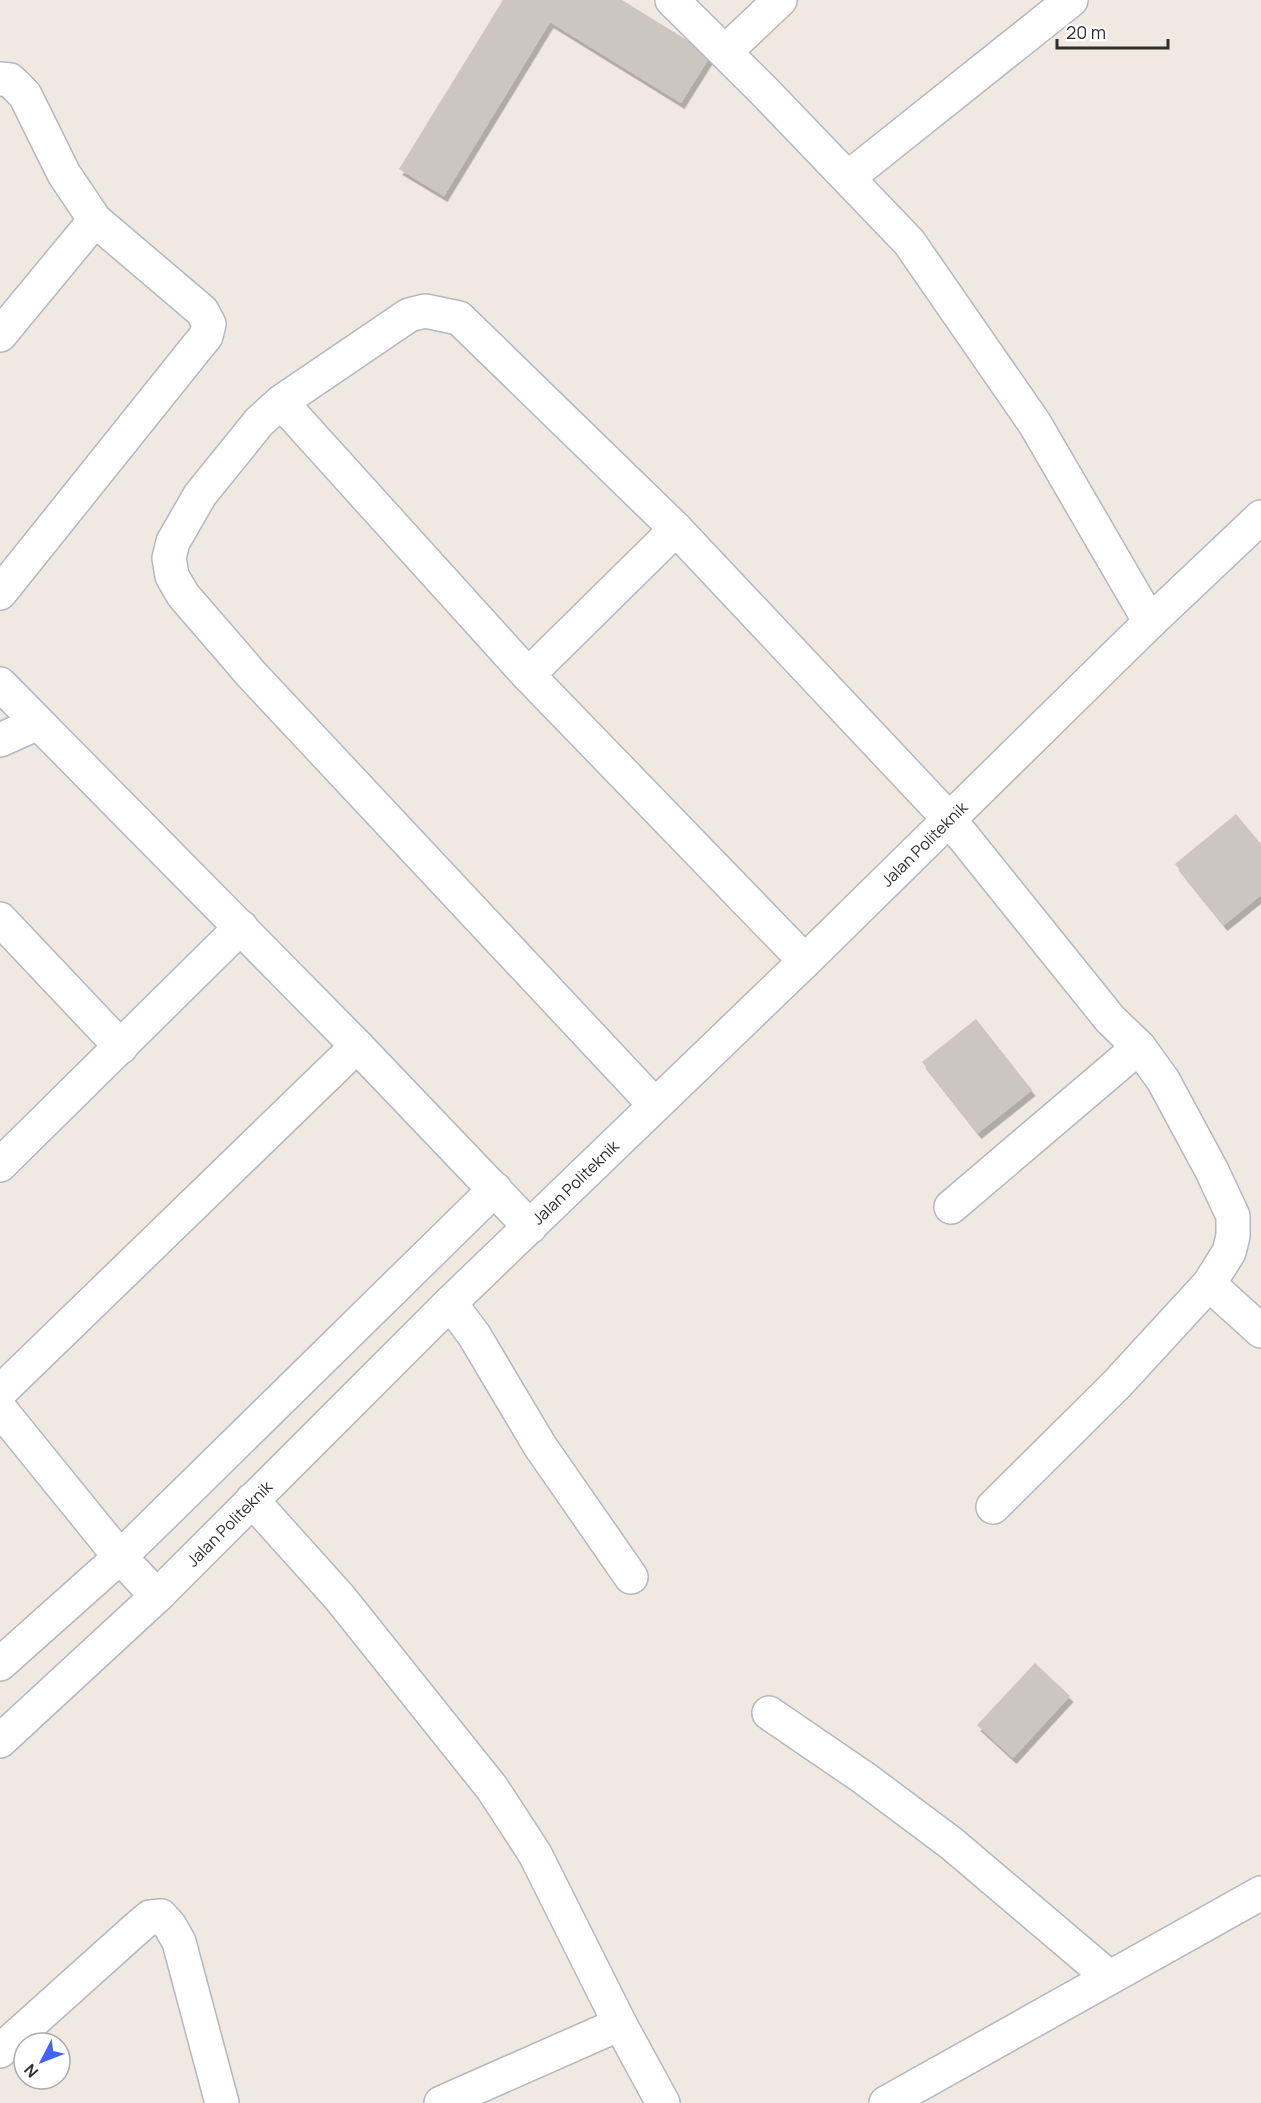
<svg xmlns="http://www.w3.org/2000/svg" width="1261" height="2103" viewBox="0 0 1261 2103" font-family="Manrope,sans-serif">
<style>
.building{fill:#cbc7bf;filter:url(#shadow)}
.lines{fill:none;stroke-linecap:round;stroke-linejoin:round}
.minor-casing{stroke:#b4b7c1;stroke-width:36}
.minor{stroke:#fff;stroke-width:33}
.labels{text-anchor:middle;stroke-width:4.5;stroke-linejoin:round;paint-order:stroke}
.street-label{font-size:16px;fill:#2e2e2e;stroke:#fff}
</style>
<defs>
<filter id="shadow"><feDropShadow dx="3.5" dy="6" stdDeviation="0" flood-color="#0004"/></filter>
</defs>
<rect width="100%" height="100%" fill="#efe9e1"/>
<path class="building" d="M503,0H622L711,55L681,103L550,22L444,196L399,169Z
M1236,814L1261,844V895L1224,925L1175,864Z
M976,1019L1032,1090L978,1133L922,1062Z
M1035,1663L1070,1696L1013,1758L977,1725Z"/>
<g class="lines">
<defs>
<g id="minor">
<path d="M672,0L763,90L909,242L1035,424L1150,622"/>
<path d="M725,52L780,0"/>
<path d="M0,79L10,80L25,95L64,174L95,220L202,311L209,324L206,336L197,347L0,593"/>
<path d="M849,177L1071,0"/>
<path d="M0,335L95,220"/>
<path d="M281,402L528,675L805,961"/>
<path d="M528,675L676,529"/>
<path d="M0,684L357,1046L530,1227"/>
<path d="M0,740L38,723"/>
<path d="M0,919L121,1047"/>
<path d="M654,1104L252,675L183,595L172,576L169,558L173,542L200,495L259,422L281,402L409,315L425,311L459,318L676,529L949,819L1110,1019L1139,1047L1163,1080L1212,1171L1233,1216V1236L1229,1252L1209,1284L1117,1384L993,1507"/>
<path d="M0,1165L241,927"/>
<path d="M951,1207L1139,1047"/>
<path d="M1209,1284L1261,1331"/>
<path d="M450,1303L474,1335L540,1446L631,1577"/>
<path d="M0,1392L357,1046"/>
<path d="M0,1409L120,1557L157,1596"/>
<path d="M252,1500L340,1598L492,1788L535,1854L620,2024L663,2103"/>
<path d="M0,1664L120,1557L495,1189"/>
<path d="M769,1713L864,1778L951,1843L1109,1977"/>
<path id="s1" d="M0,1741L157,1596L450,1303L805,961L1150,622L1261,517"/>
<path d="M0,2051L137,1928L150,1917L161,1916L170,1926L179,1942L222,2103"/>
<path d="M441,2103L620,2024"/>
<path d="M886,2103L1261,1893"/>
</g>
</defs>
<use href="#minor" class="minor-casing"/>
<use href="#minor" class="minor"/>
</g>
<g class="labels">
<g class="street-label">
<text dy="6" stroke="none"><textPath href="#s1" startOffset="1288">Jalan Politeknik</textPath></text>
<text dy="6" stroke="none"><textPath href="#s1" startOffset="802">Jalan Politeknik</textPath></text>
<text dy="6" stroke="none"><textPath href="#s1" startOffset="316">Jalan Politeknik</textPath></text>
</g>
</g>
<g transform="translate(42 2061) rotate(228)"><circle r="28" fill="#ffffff" stroke="#ababab" stroke-width="1.5"/>
<path d="M0-4.5L10 22L0 15L-10 22Z" fill="#4264fb"/>
<text y="-9" font-size="16" font-weight="bold" text-anchor="middle" fill="#2e2e2e">N</text>
</g>
<path d="M1057 39v9h111v-9" fill="none" stroke="#2e2e2e" stroke-width="3"/>
<text x="1066" y="39" font-size="18" fill="#2e2e2e" stroke="#ffffff" stroke-width="4.5" paint-order="stroke">20 m</text>
</svg>
